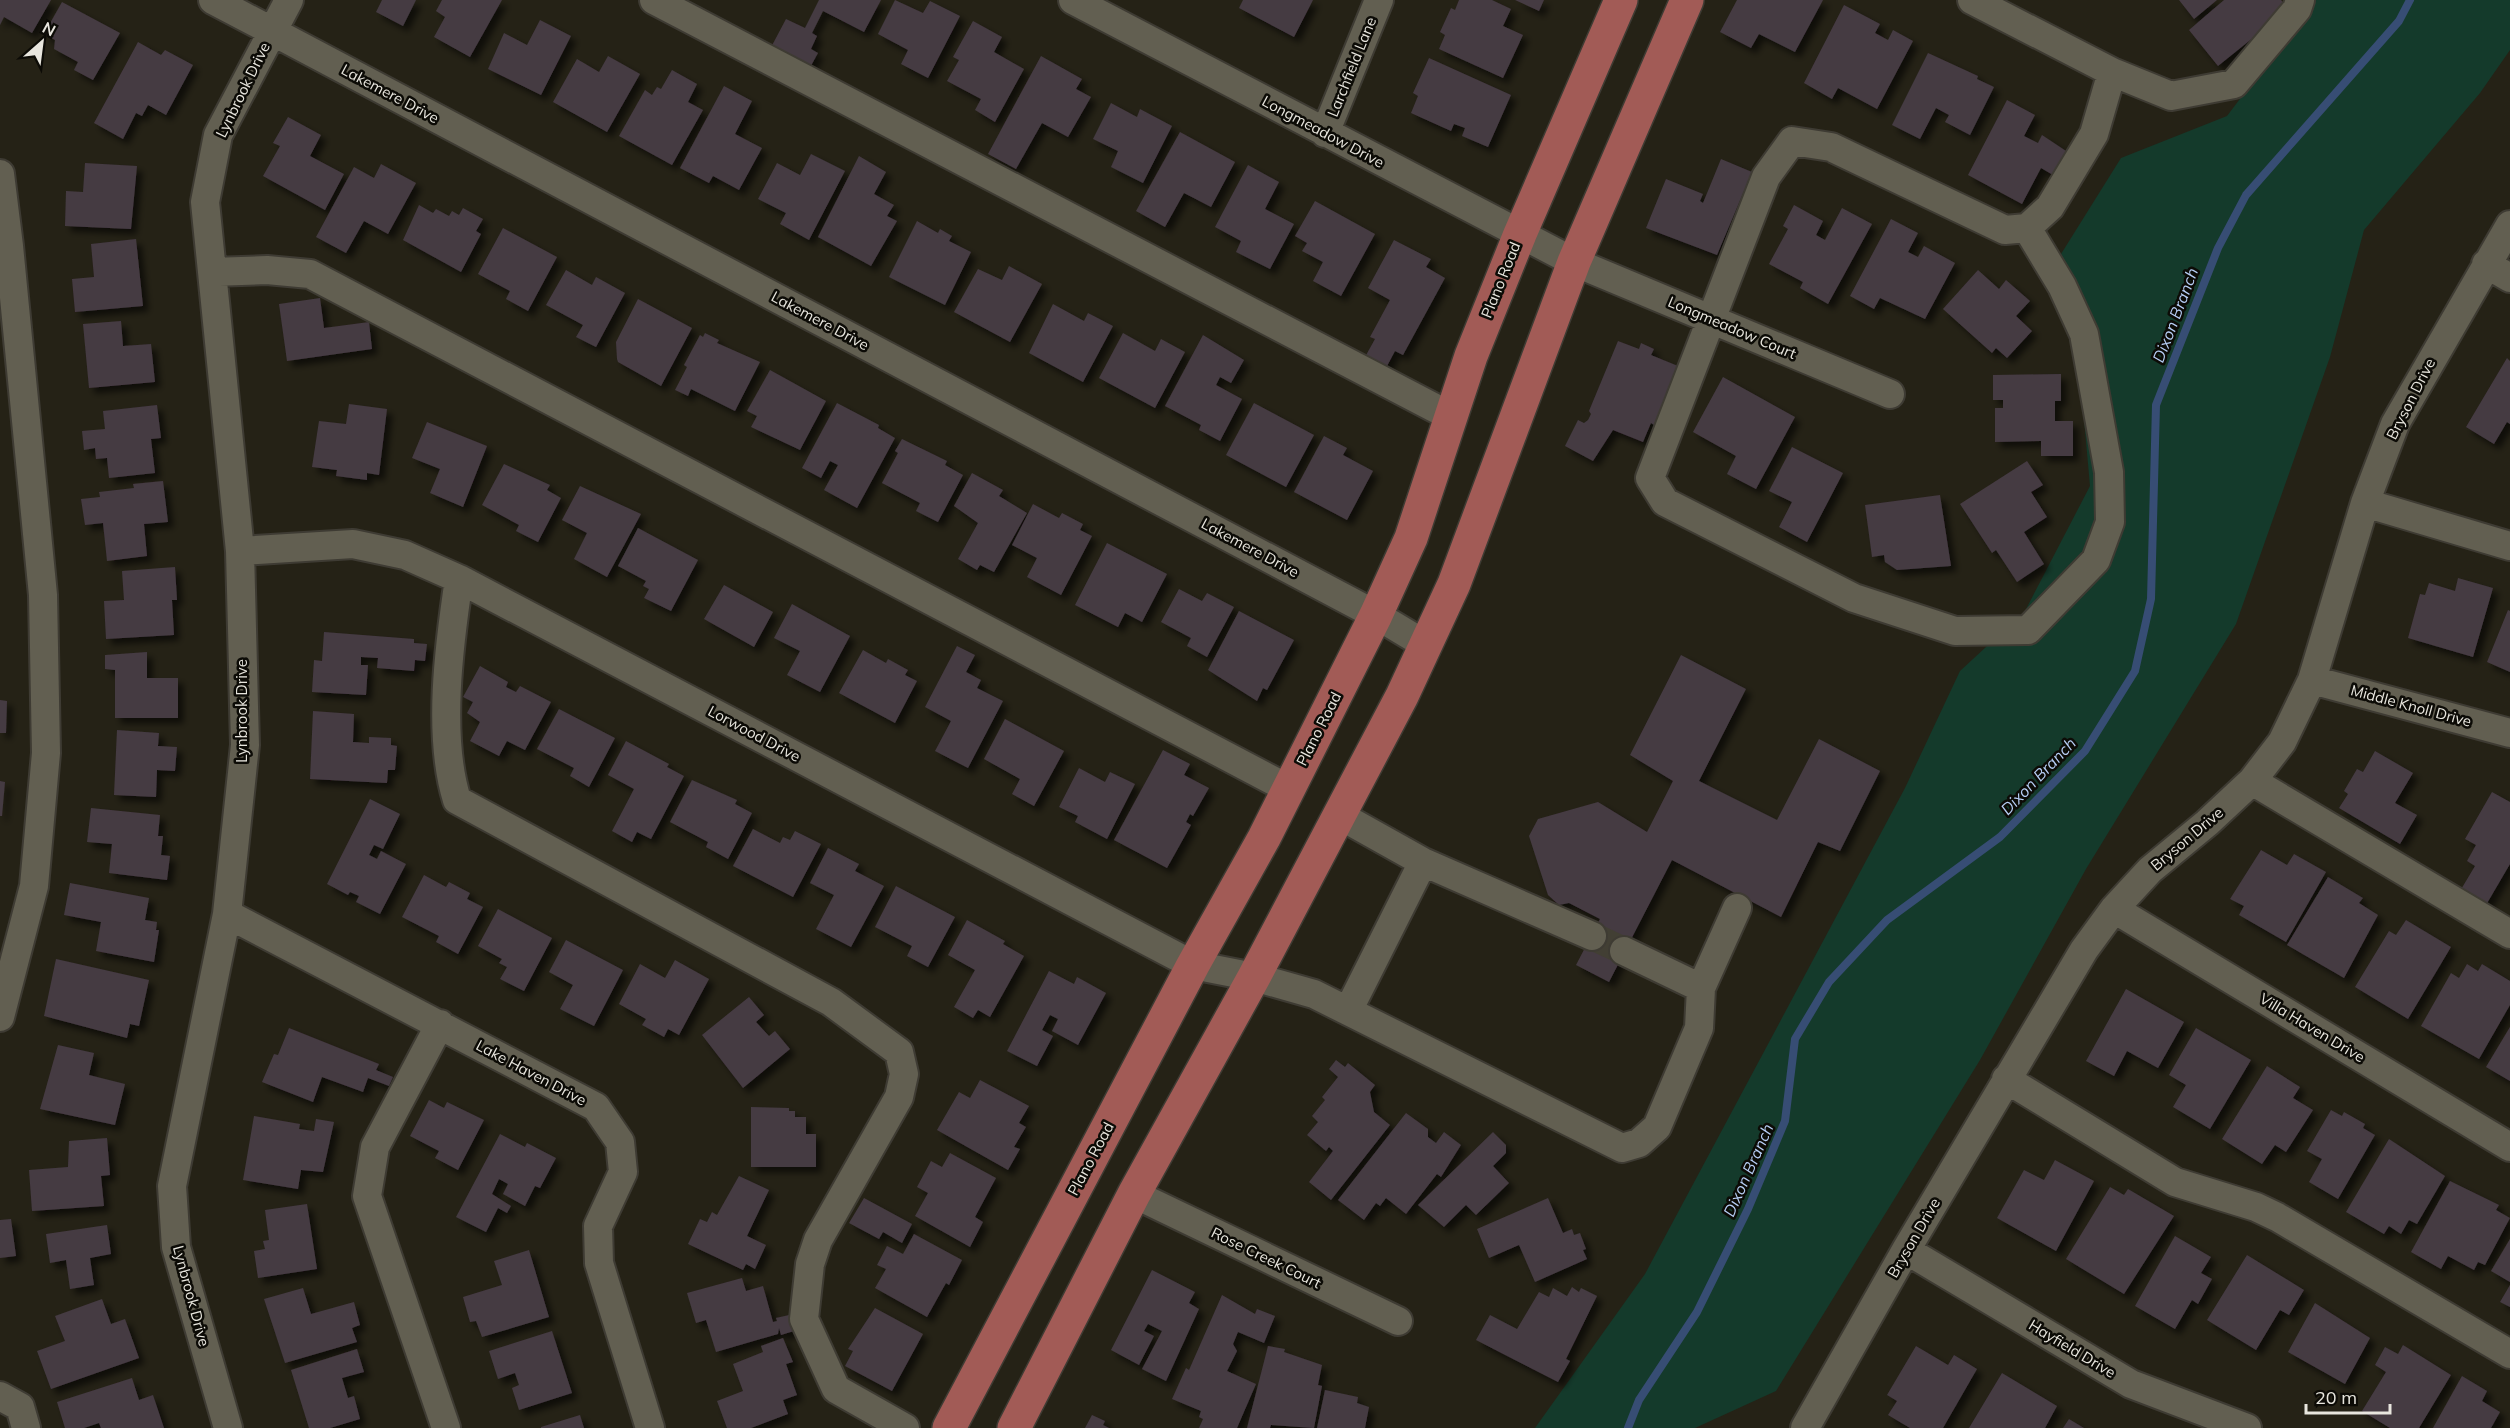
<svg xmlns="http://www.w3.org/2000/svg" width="2510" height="1428" viewBox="0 0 2510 1428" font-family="Mulish,sans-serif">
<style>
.green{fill:#143a2b}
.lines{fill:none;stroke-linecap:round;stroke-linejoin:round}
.stream{stroke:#374d74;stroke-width:8}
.building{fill:#453a43;filter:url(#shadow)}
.minor-tunnel{stroke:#423f34;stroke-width:28;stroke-dasharray:28 14;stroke-linecap:butt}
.minor-casing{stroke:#3e3b33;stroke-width:32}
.major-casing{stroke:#3e3b33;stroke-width:36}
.minor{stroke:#625f51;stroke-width:28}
.major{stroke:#a25b56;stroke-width:33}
.labels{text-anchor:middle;stroke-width:5;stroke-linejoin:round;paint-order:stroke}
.street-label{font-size:15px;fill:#e8e6de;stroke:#0c0b06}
.water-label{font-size:16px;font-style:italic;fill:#b7cef5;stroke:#0c0b06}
</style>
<defs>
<filter id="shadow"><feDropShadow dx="5.5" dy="5.5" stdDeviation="3" flood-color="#0009"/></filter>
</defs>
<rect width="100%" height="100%" fill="#252216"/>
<path class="green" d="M2315,0H2510V50L2480,93L2364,230L2330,357L2236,624L2086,869L1980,1060L1776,1391L1695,1428H1535L1645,1274L1905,788L1960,671L2025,611L2090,486L2079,363L2061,254L2121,158L2227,116Z"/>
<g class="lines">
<path class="stream" d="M1628,1428L1639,1400L1697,1312L1748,1209L1785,1121L1795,1039L1829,982L1887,920L2000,837L2085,751L2135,671L2151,599L2156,405L2218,248L2246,195L2399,21L2410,0"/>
</g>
<path class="building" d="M0,0H51L32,33L4,17L0,25Z
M382,0H416L403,26L376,12Z
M442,0H502L470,57L434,37L445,17L436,11Z
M819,0H881L864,32L823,11L812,33L817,36L811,49L818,53L807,73L768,53L786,19L805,28Z
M895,0L923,13L930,1L960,16L928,78L901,64L908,50L878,34Z
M1243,0H1313L1294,37L1239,8Z
M1459,0H1492L1511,9L1503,26L1523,35L1503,78L1439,49L1445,35L1440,32L1451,8L1455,10Z
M1515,0H1544L1539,11Z
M1737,0H1823L1795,52L1759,34L1751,48L1720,32Z
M2179,0H2217L2194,19Z
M2224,0H2281L2289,9L2218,66L2189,30Z
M62,2L120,33L93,80L74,70L78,62L54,49L55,40L44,34Z
M1844,5L1880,24L1875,33L1888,40L1893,30L1913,41L1877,109L1838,88L1832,99L1804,83Z
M540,20L571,36L541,95L488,69L504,33L527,45Z
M973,21L1002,37L994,52L1024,69L995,122L975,110L981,99L947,81L959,60L953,57Z
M138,42L161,55L165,50L193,65L166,115L148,105L142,116L136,113L123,139L94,123Z
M1928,53L1978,76L1977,79L1994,87L1970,135L1945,122L1949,115L1936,108L1920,139L1892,125Z
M608,56L640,74L607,132L553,102L577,59L599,72Z
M1041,56L1082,79L1076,89L1091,97L1068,137L1042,123L1016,169L988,154Z
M1429,58L1511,95L1488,147L1462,136L1465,128L1454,124L1451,131L1411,113L1418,96L1413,93Z
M672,70L697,84L688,102L703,110L672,165L619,136L645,90L652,95L657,87L661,89Z
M724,86L752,101L735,134L762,148L739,190L713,176L709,183L680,168Z
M2007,100L2035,115L2024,136L2038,143L2042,135L2066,151L2053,175L2041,168L2022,204L1968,175Z
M1111,103L1137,117L1140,109L1172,126L1143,183L1111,167L1118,151L1093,139Z
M288,117L321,135L310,156L344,174L325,210L263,176L280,146L273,143Z
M1180,132L1235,162L1211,207L1184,193L1165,227L1136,211Z
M811,154L845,171L809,240L780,224L786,213L758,199L777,163L800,175Z
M859,156L886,172L874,194L894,205L887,216L897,221L871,266L818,237Z
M1721,159L1752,172L1717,255L1646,228L1666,179L1703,194L1700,201L1703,203Z
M85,163L137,166L131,229L65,226L66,191L83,192Z
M381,164L416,183L388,234L364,221L346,253L316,237L354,167L374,178Z
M1248,165L1279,182L1265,209L1294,224L1270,269L1236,252L1241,241L1215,227Z
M1315,201L1375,234L1341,296L1313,281L1323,262L1302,251L1307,243L1295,236Z
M419,205L433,213L436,209L449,216L452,211L459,215L463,208L483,219L476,231L481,234L461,272L403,240Z
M1794,205L1823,221L1816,235L1825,240L1842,208L1872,224L1828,304L1800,288L1803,282L1769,264L1788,229L1783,226Z
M1891,219L1918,233L1908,252L1918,257L1924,246L1955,263L1925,319L1880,298L1874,309L1850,296Z
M917,221L938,233L940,229L952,236L949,241L971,252L945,305L889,277Z
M503,228L557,257L528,311L506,299L510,291L478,274Z
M136,239L143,306L75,312L72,279L94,277L91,244Z
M1394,240L1431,259L1426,267L1445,278L1403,355L1395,351L1386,368L1365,357L1375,339L1370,337L1390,300L1368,288Z
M1009,266L1042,284L1010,342L954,312L978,269L1002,280Z
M566,270L592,285L596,277L625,293L596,347L576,337L583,325L546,305Z
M1978,270L1999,289L2006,280L2030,301L2016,316L2032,331L2007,358L1996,348L1992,353L1943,309Z
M320,298L324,328L369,322L372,349L287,361L279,304Z
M638,299L692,328L661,386L618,362L617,359L616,342Z
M1053,304L1084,321L1088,313L1113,326L1083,382L1029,353Z
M121,321L123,346L151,344L155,382L89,388L83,324Z
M705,333L719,340L717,343L760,362L735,411L691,389L688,396L675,390L687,367L684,365L700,335L703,337Z
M1123,333L1155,351L1161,339L1185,352L1155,408L1099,378Z
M1203,335L1244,360L1231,383L1220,377L1216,385L1242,399L1220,441L1199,430L1201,425L1165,406Z
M1618,341L1639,349L1641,343L1654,349L1651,355L1678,366L1654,425L1651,423L1643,442L1613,430L1593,461L1565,446L1578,420L1584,423L1588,420L1591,414L1589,411Z
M2507,358L2510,361V424L2507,422L2494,444L2466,427Z
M770,370L826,401L800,450L751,427L757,416L747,411Z
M2061,374V401H2055V421H2073V456H2041V441L1995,442V408H2003V400H1993V375Z
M1723,377L1795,417L1756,489L1727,474L1736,456L1693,432Z
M837,403L879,425L878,428L895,438L857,508L824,490L838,465L830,461L821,478L802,468Z
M1254,403L1314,435L1286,487L1226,455Z
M349,404L387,409L379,475L367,473V480L336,476L337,470L312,467L319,421L346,424Z
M157,405L161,438L151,439L155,473L109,478L107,458L96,459L95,448L84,450L82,431L105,429L103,411Z
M427,422L487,446L463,507L430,493L440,469L412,458Z
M1324,436L1347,448L1343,455L1373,471L1347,520L1294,492Z
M902,439L947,461L945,465L963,475L938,522L916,511L920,503L882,483L898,453L895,451Z
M1792,447L1843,473L1807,542L1779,527L1792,502L1769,491Z
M2027,461L2043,485L2031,492L2047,517L2024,532L2044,564L2017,582L1996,550L1992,553L1960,504Z
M504,464L550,485L547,490L561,498L538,542L516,531L519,525L482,505Z
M972,473L1003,490L999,496L1027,513L994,572L980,565L977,570L958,559L978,523L954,506Z
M163,481L168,522L144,524L147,556L107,561L103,523L85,525L81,499L100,497L99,492L134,488L133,484Z
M580,486L641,514L607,577L574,559L587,533L562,520Z
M1940,495L1951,566L1897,570L1885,562L1884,555L1872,557L1865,505Z
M1033,504L1059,518L1062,513L1083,524L1080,530L1092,536L1061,595L1027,577L1037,558L1012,545Z
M638,528L698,560L671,611L644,598L649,589L643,586L646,581L618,566Z
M1107,543L1167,574L1142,622L1125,613L1118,627L1075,605Z
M175,567L177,600H172L174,635L106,639L104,601L124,600L122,571Z
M2458,578L2493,588L2473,657L2408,638L2420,594L2425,595L2429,583L2455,591Z
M724,585L773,612L754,647L704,619Z
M1179,589L1202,601L1207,593L1234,607L1207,657L1187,646L1191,638L1161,622Z
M792,604L850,636L820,692L787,675L800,651L774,638Z
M2508,610L2510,611V672L2487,662Z
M1239,611L1294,640L1267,690L1263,688L1257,701L1208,670Z
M324,632L414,639V643L427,644L425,661L415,660L414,671L377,668L378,658L361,657V665H368L366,695L312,692L314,660L322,661Z
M957,646L975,655L966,672L981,680L977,688L1003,701L968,768L935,751L951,721L925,707Z
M863,650L886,663L888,659L908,670L905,675L917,681L895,723L839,693Z
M147,652V678H178V718H115V670L105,669V655Z
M1681,655L1746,689L1699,781L1777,820L1819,739L1880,771L1840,851L1818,842L1781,917L1672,860L1609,982L1576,965L1600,919L1569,903L1559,905L1548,895L1529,836L1538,819L1598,802L1647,832L1673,781L1630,755Z
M480,666L508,682L506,687L516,692L520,686L551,702L525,750L507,741L499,756L470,741L480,722L467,713L473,702L463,697Z
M0,700L7,701L6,733H0Z
M559,709L615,738L589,787L570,776L574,768L537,749Z
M313,711L354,714L353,742L369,743V737L391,738V745L397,746L395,770H388L387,783L310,779Z
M1005,719L1064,751L1034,806L1012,794L1020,779L984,759Z
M117,730L159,733L158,746L177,747L175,771L157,770L156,797L114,795Z
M626,741L669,764L667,767L684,776L651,839L637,832L632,842L612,831L634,789L608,775Z
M1163,750L1190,764L1184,775L1209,788L1193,816L1190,814L1186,822L1191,825L1167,868L1114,840Z
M2375,751L2413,773L2395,803L2417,815L2400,844L2339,808L2348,794L2344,791L2357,769L2363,772Z
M1079,768L1105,782L1110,772L1135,784L1107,839L1075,822L1078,816L1059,807Z
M692,780L737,800L735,804L752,813L728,859L706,847L708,842L670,822Z
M0,781L5,782L2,816H0Z
M2492,792L2510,802V864L2486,905L2460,891L2475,866L2467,861L2476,845L2465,839Z
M370,799L400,814L383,849L374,845L369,855L377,859L381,851L406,864L380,914L356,902L359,896L350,892L348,895L327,884Z
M91,808L160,815L158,836H163L161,855L170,856L167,880L109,873L112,844L87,842Z
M753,829L780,843L783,837L790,840L795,831L821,844L793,897L733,866Z
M828,848L859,864L855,871L884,886L851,947L816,929L834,895L810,883Z
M2261,850L2287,865L2294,854L2326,872L2286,942L2239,915L2244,906L2230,899Z
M424,875L446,887L449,882L470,893L467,899L483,907L458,954L436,942L439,936L402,917Z
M2328,877L2363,898L2359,903L2378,915L2344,978L2287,945Z
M70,883L149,898L145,920L157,922L156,930H159L154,962L96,951L101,922L64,915Z
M896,886L955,917L928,967L907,956L912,946L875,927Z
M498,909L552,938L524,991L500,979L507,967L499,963L502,959L478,946Z
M967,920L1005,941L1003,944L1024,956L990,1017L978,1010L973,1018L954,1007L975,970L948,955Z
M2406,920L2451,947L2408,1019L2355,987L2389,931L2396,935Z
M566,940L623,970L594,1026L560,1009L573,985L549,972Z
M56,959L149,980L139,1026L130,1024L127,1038L44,1016Z
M675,960L709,979L679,1035L668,1029L664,1037L642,1025L646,1019L619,1004L640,964L665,978Z
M2467,964L2478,971L2482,964L2510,981V1005L2479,1059L2421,1026L2451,973L2459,978Z
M1049,971L1074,984L1077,977L1106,993L1078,1045L1052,1031L1058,1019L1050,1015L1042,1030L1053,1036L1037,1066L1007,1051Z
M2126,989L2184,1022L2158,1068L2127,1051L2114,1076L2086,1061Z
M749,997L764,1015L756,1022L769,1036L775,1031L790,1049L743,1088L702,1035Z
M2510,1027V1081L2486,1067Z
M289,1028L379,1064L376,1070L393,1077L389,1086L368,1078L363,1092L322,1077L313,1102L262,1082L274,1054L278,1055Z
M2196,1028L2251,1060L2210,1129L2173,1107L2186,1085L2169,1075Z
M58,1045L94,1053L89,1075L125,1084L115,1125L40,1109Z
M1336,1060L1345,1067L1348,1063L1375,1085L1370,1092L1374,1112L1390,1125L1331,1200L1309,1182L1333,1151L1329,1147L1326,1151L1307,1135L1318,1122L1312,1116L1325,1100L1322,1097L1338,1077L1329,1069Z
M2267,1066L2300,1087L2293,1098L2313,1110L2286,1152L2275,1145L2262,1164L2222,1139Z
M980,1080L1029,1106L1019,1123L1026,1127L1014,1147L1020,1149L1008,1170L937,1130L959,1092L970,1098Z
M429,1100L444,1108L447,1102L484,1120L458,1170L435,1158L439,1151L410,1136Z
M751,1107L789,1108V1111H795V1117H806V1134H816V1167H751Z
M2331,1110L2342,1116L2344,1112L2365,1124L2363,1128L2375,1135L2338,1199L2309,1182L2322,1159L2307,1151Z
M1406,1113L1428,1129V1137L1436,1143L1444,1132L1461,1145L1441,1177L1437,1174L1406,1214L1386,1198L1380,1206L1376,1203L1364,1220L1338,1200Z
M254,1116L300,1124L299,1129L314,1131L316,1119L334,1122L323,1172L301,1170L298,1189L243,1180Z
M1493,1132L1506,1145V1153L1493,1166L1509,1183L1476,1215L1466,1205L1444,1227L1418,1205Z
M500,1134L525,1147L527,1143L556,1158L540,1188L535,1186L525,1206L503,1194L508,1184L499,1179L492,1194L511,1206L507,1213L498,1208L486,1232L456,1217Z
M107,1138L110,1175L101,1176L104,1206L32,1211L29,1170L68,1167L69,1141Z
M2389,1139L2445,1176L2417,1224L2409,1220L2401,1234L2389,1226L2384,1234L2346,1212Z
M950,1153L996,1178L975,1217L983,1222L970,1247L915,1216L928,1193L917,1187L931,1161L942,1167Z
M2055,1160L2094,1181L2056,1251L1997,1218L2024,1170L2044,1180Z
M739,1176L769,1190L747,1236L766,1245L755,1269L746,1264L743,1270L688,1244L700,1219L707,1222L712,1212L717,1215Z
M2450,1181L2499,1205L2496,1210L2510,1218L2485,1265L2478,1262L2474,1270L2448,1256L2441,1269L2411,1252Z
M2110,1187L2124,1195L2128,1189L2174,1216L2124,1294L2066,1259Z
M864,1198L912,1224L902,1243L883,1232L879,1239L849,1223Z
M1548,1198L1563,1233L1572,1229L1574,1235L1580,1233L1586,1249L1583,1250L1587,1259L1535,1282L1519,1245L1489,1258L1477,1229Z
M307,1204L317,1269L258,1278L254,1251L265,1249L263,1241L269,1240L265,1210Z
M11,1219L16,1256L0,1258V1220Z
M107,1225L111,1254L90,1258L94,1285L70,1289L66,1260L50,1263L46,1234Z
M914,1234L962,1260L949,1285L946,1283L927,1317L875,1288L886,1269L877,1265L887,1246L903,1254Z
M2175,1236L2211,1257L2201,1273L2212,1279L2198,1304L2192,1300L2175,1329L2135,1306Z
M2510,1239V1282L2491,1271Z
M529,1250L549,1317L482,1337L476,1321L470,1322L463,1297L502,1285L494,1261Z
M2247,1255L2304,1290L2289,1315L2280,1310L2256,1350L2207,1320Z
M1152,1270L1195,1292L1189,1303L1199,1309L1166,1381L1142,1369L1162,1331L1148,1324L1144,1331L1154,1336L1139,1365L1111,1350Z
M742,1278L746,1291L763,1286L773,1322L777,1321L776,1318L789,1315L794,1331L781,1335L779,1328L778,1334L716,1352L706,1320L696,1323L687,1293Z
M2510,1285V1307L2500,1302Z
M1572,1287L1579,1292L1581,1288L1597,1296L1566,1359L1570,1361L1558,1382L1476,1340L1490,1315L1517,1329L1539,1292L1549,1297L1553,1288L1567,1296Z
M303,1288L311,1314L354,1302L360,1325L352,1328L357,1342L285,1363L264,1299Z
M1222,1295L1255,1314L1257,1309L1275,1316L1264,1343L1238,1332L1233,1344L1237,1351L1227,1371L1256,1384L1237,1428H1199L1203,1419L1199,1417L1201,1411L1172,1399L1186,1368L1189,1370Z
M102,1299L111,1324L125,1319L139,1358L51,1389L37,1351L65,1341L55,1316Z
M2315,1303L2370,1338L2345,1384L2288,1352Z
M875,1308L923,1334L892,1391L845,1366L853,1351L848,1349Z
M552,1331L572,1393L519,1410L512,1388L519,1385L515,1373L498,1379L489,1351Z
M783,1338L793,1362L786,1364L797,1395L783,1400L788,1414L751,1428H727L717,1401L743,1391L733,1364L763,1352L761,1346Z
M2403,1345L2451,1375L2419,1428H2390L2362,1411L2386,1372L2375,1365L2385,1347L2398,1354Z
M1268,1346L1285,1349L1284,1352L1322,1365L1318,1385L1322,1386L1314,1428L1271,1425L1270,1428H1247Z
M1916,1346L1948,1365L1954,1355L1977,1369L1943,1428H1910L1888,1415L1897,1401L1887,1395Z
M357,1349L364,1372L342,1378L348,1398L354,1396L360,1419L330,1428H309L291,1370Z
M2002,1373L2057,1406L2045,1428H1969Z
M2462,1376L2487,1391L2482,1401L2500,1412L2491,1428H2433Z
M132,1378L139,1400L153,1395L164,1428H101L99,1423L84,1428H65L57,1402Z
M1325,1390L1358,1397L1357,1403L1369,1407L1365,1428H1317Z
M580,1415L584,1428H541V1427Z
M1092,1415L1105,1421L1103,1425L1109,1428H1085Z
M2069,1419L2084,1428H2063Z"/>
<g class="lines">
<path class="minor-tunnel" d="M1592,936L1624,951"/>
<defs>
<path id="minor" d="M213,0L1376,615L1426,645
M654,0L1452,417
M1073,0L1574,262L1890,394
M1972,0L2112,72L2171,96L2234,84L2297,9L2300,0
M1325,133L1379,0
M0,174L9,246L43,595L46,753L34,886L0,1017
M2027,228L2062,286L2084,334L2109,472L2110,522L2096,560L2028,630L1955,631L1854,598L1665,502L1650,478L1766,177L1792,141L1831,147L2005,230L2027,228L2050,207L2094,134L2112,72
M2486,264L2510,278
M212,272L267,270L310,274L1289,789
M2365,503L2510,546
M240,551L353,544L405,555L459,579L1193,965L1254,977L1314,994L1622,1148L1639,1143L1657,1127L1699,1028L1701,988L1624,951
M459,579C449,645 437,736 457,800L831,1002L899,1052L904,1074L899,1097L818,1240L810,1264L804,1319L836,1389L905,1428
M2312,680L2510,733
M2252,781L2510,934
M1339,815L1423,862L1592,936
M2114,909L2510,1147
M227,914L596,1107L620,1142L623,1172L598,1226L599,1263L650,1428
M1701,988L1737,908
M1348,1011L1423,862
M440,1024L375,1147L367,1196L446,1428
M2006,1079L2175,1182L2256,1207L2277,1217L2510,1354
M1134,1194L1398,1321
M1906,1250L2131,1384L2247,1428
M0,1396L20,1407L26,1428
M228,1428L176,1247L172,1186L227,914L245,745L240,551L205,202L218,135L289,0
M1805,1428L1906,1250L2084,950L2114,909L2150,870L2207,823L2252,781L2282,742L2312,680L2365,503L2395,424L2510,225"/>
<path id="major" d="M949,1428L1193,965L1264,838L1376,615L1411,538L1471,356L1520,234L1621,0
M1014,1428L1134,1194L1254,977L1402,696L1454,584L1574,262L1687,0"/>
</defs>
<use href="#minor" class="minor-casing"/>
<use href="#major" class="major-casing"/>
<use href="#minor" class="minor"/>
<use href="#major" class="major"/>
</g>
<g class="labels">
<g class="street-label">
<text transform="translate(1352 67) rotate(-68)" y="5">Larchfield Lane</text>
<text transform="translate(243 90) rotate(-64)" y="5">Lynbrook Drive</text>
<text transform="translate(390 94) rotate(28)" y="5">Lakemere Drive</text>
<text transform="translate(1323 132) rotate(28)" y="5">Longmeadow Drive</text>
<text transform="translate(1501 280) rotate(-68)" y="5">Plano Road</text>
<text transform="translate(820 321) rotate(28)" y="5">Lakemere Drive</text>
<text transform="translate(1732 328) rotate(23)" y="5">Longmeadow Court</text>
<text transform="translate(2411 399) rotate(-63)" y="5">Bryson Drive</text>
<text transform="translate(1250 548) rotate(28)" y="5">Lakemere Drive</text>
<text transform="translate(2411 706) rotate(15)" y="5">Middle Knoll Drive</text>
<text transform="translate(242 711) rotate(-90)" y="5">Lynbrook Drive</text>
<text transform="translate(1319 729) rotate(-63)" y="5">Plano Road</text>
<text transform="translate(754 734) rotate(28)" y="5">Lorwood Drive</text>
<text transform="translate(2187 839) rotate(-40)" y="5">Bryson Drive</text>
<text transform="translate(2312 1028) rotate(31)" y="5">Villa Haven Drive</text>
<text transform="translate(531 1073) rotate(28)" y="5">Lake Haven Drive</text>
<text transform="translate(1091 1159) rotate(-62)" y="5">Plano Road</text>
<text transform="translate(1914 1238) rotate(-60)" y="5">Bryson Drive</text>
<text transform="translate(1266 1258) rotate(26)" y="5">Rose Creek Court</text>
<text transform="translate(191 1296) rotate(75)" y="5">Lynbrook Drive</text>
<text transform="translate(2072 1349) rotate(31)" y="5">Hayfield Drive</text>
</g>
<g class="water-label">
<text transform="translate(2175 315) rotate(-69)" y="6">Dixon Branch</text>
<text transform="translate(2038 776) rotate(-46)" y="6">Dixon Branch</text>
<text transform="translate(1748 1170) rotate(-66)" y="6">Dixon Branch</text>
</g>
</g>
<g transform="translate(42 42) rotate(28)" stroke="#0c0b06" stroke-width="4.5" paint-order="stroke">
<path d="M0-4.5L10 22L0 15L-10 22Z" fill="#e8e6de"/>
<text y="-9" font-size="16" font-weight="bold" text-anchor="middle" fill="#e8e6de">N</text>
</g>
<path d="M2306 1404v9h84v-9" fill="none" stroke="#e8e6de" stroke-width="3"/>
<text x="2315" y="1404" font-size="18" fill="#e8e6de" stroke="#0c0b06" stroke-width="4.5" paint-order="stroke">20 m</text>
</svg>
